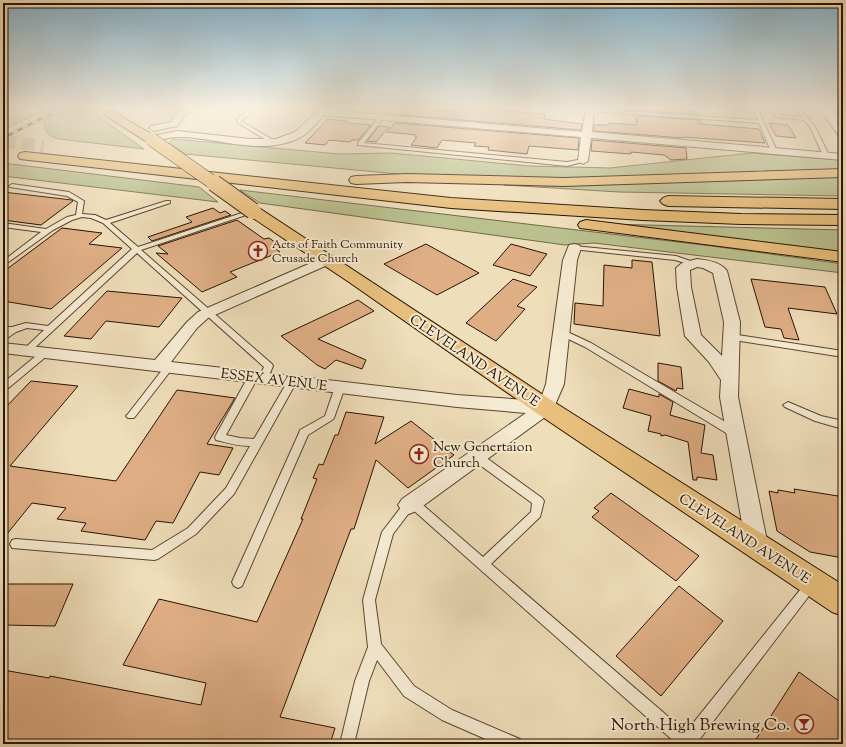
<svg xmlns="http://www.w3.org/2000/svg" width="846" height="747" viewBox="0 0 846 747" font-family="'Sorts Mill Goudy',serif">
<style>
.green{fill:#bac18f;stroke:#716a48}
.building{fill:#dfae85;stroke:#281200}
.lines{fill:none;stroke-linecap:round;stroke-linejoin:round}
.primary-tunnel{stroke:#d1bf9e;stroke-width:13;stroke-dasharray:13 6;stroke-linecap:butt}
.motorway-tunnel{stroke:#d1bf9e;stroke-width:13;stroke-dasharray:13 6;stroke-linecap:butt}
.service-casing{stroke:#5a452e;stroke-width:2}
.minor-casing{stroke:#5a452e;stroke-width:2}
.secondary-casing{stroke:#281200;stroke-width:2}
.primary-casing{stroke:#281200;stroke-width:2}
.motorway-casing{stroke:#281200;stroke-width:2}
.service{fill:#f5ead2;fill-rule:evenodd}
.minor{fill:#f5ead2;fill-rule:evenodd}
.secondary{fill:#f5ead2;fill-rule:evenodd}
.primary{fill:#e8bf7d;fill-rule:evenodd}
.motorway{fill:#e8bf7d;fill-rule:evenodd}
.rail-casing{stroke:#281200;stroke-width:3}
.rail{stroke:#f5ead2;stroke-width:2;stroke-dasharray:5.5;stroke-linecap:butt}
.primary-bridge-far1-casing{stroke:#281200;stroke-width:14;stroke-linecap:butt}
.primary-bridge-casing{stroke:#281200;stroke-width:18;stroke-linecap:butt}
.primary-bridge-far1{stroke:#e8bf7d;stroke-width:13}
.primary-bridge{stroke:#e8bf7d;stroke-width:16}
.labels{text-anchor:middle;stroke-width:4;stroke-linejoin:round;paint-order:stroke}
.far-poi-label{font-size:12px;fill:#281200;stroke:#f5ead2;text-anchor:start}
.street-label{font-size:14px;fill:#281200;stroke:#f5ead2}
.poi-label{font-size:14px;fill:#281200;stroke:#f5ead2;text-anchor:start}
.near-poi-label{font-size:17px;fill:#281200;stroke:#f5ead2;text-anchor:end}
</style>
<rect width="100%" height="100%" fill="#efdeba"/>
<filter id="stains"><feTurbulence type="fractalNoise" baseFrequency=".005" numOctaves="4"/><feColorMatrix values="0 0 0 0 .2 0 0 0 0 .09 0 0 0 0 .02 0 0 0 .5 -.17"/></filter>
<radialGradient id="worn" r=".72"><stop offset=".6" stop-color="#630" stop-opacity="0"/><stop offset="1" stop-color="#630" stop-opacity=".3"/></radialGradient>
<path class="green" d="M3,108H48L3,130Z
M68,108H109L96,115L144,149L59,139C45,135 47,132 44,120Z
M173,139L339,154L391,153L529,166L610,168L751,153L843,160V168L839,169L533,180L450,177L398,174L185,154L169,143Z
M3,163L199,187L218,202L3,176Z
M843,176V196L619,192L504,185H562Z
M240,190L712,246L843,264V273L594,243L565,245L260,203Z
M607,224L843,230V253Z"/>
<path class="building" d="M454,108H508L506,111L545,114L544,119L582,124L581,130L402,115L406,109L454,112Z
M638,108L662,110L661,108L685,110L696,111L697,114L638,111Z
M638,116L699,120L700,124L759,129L765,143L683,137V138L594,131V125H609V123L637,125L636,118H638Z
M328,119L346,121L348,122L347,123L371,125L358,140H352L350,142L329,140L325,145L305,143Z
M395,123L579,138L578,150L529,146L527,154L488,150L489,147L474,146L476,143L442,140L437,148L411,145L417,137H415L416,135L387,132Z
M769,123L788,125L796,138L776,136Z
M379,126L389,127L376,142L367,141Z
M592,140L686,148L687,159L671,160L664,155L631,152V154L591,151Z
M3,192L72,200L73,201L41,225L3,220Z
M213,208L220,213L225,211L231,215L152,241L148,237L192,222L186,217Z
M237,220L264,239L269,238L282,247L276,249L280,252L230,272L237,277L202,292L156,253L168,254L158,246Z
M62,228L102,233L89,244L122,248L51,309L3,301V272Z
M426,244L479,273L437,295L384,264Z
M511,244L547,254L530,276L493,265Z
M632,260L652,262L660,336L574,324L575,303L603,306L604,265L632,268Z
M513,279L537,287L517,306L525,309L496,341L466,323Z
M751,279L825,287L837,314L788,308L799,340L784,338L781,329L765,327Z
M107,291L182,298L159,327L106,321L91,339L64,336Z
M358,300L374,311L318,339L366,360L362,369L336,360L325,369L317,365L281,336Z
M658,363L681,367L683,389L677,388L676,391L658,381Z
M31,381L78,386L10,466L116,481L177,390L235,398L207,444L233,448L219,475L200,472L173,523L156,521L145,540L81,531L86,523L57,519L66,508L32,503L3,539V410Z
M629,389L659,397V394L673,402L670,415L705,425L701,453L713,455L717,480L697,477V480H693L688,442L665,435L661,436V434L648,431L651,416L623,408Z
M346,412L384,417L375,444L411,421L454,455L408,488L376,460L354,529H351L280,717L335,728L330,744H3V670L49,678L50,676L201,705L206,683L123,665L159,599L257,622L303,519H301L317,479L313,478L319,464L323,465L335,435H338Z
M794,489L838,496L843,512V558L810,552L777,531L769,491L778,493V490L795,493Z
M611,493L699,556L676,581L592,517L599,511L594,508Z
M3,584H73L55,626L3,625Z
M679,586L723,621L661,696L616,656Z
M799,672L843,704V744H753Z"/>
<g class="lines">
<path class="primary-tunnel" d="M101,108L110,114"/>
<path class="motorway-tunnel" d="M3,141L44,146"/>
<defs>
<path id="service" d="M252,108H256L241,121L275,141V143H271L237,122V119Z
M387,108H391L364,143L567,162L583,159L586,161L567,166L358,145V143Z
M561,108H577L758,120L753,108H757L777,151L774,153L771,151L759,123L563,109Z
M770,108H774L780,115L802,117L795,108H799L815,127L829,155L828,156L823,155L810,127L804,120L776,117Z
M12,184L69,192L84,201L82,214L95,215L106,220L166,201H170V203L110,223L138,247L251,210H255V212L141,250L272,364L273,366L267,380L264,381L259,378L264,367L137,253L29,353H23L22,351L44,330L27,328L16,332L3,341V334L6,332L3,331V327H12L26,323L48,326L132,249L103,223L91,218L82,217L72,220L53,230L3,266V261L41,232L3,227V223L46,229L67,217L76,215L78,202L67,196L10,187L9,186Z
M574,246L676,256L699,264L695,266L675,260L572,249V247Z
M561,329L591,343L739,430L740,433L739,436H731L585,347L558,334L557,332L558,330Z
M731,334L843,351V357L728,339L727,337L728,335Z
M45,350L48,351L49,353L48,355L6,390L3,391V383L42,351Z
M169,364L172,365L173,367L172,369L134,418H128L126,416L128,414L166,365Z
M253,374L258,377L226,435L240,438L254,439L289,379L292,378L297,381L234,494L196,534L158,559L154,560L12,548L10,544L12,540L16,539L152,550L188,528L226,488L250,446C238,446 228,443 216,440L215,437L248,377Z
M340,384L345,387L334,418L332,420L308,435L242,586L238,588L234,586L232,582L299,433L300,430L325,416L335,387Z
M788,402L821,416L843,421V429L815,421L785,407L783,405Z
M477,453L481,454L542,498L544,501L540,517L491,564L686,732L808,580L812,578L816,580L818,584L696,744H677L412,509L393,534L375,600L381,644L414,686L452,710L520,739L522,744H497L442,720L404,696L377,660L369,681L354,744H340L355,681L368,647L363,600L382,532L405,502L412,498L416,499L483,557L531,512L532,503L473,460L472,457L473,454Z"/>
<path id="minor" d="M185,108H194L183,117L177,126L154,131L149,128L151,126L171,122L176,113Z
M321,108H330L329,110L582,132L586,108H594L592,132L843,154V160L591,138L588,161L583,164L578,161L581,137L324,115C316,124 308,134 297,139C260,156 216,137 178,137C169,137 160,140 151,142L146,139L148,137L177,131L250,139H276L295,132Z
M574,244L579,245L581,248L577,260L564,384L552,412L416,511L409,514L402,511L398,505L402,499L526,413L457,407L3,353V343L155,360L187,322L198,312L327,256L332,257L334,260L332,263L208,318L197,328L171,362L457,395L540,401L546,384L563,260L569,245Z
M697,259C707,260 721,262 727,271L740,322L738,397L768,546L765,553L757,556L749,553L746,546L720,397L721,380L709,362L685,336L677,287L676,268L682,263ZM697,267L703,268L713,273L724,322L722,356L701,335L691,287L690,270Z"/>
<path id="secondary" d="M819,108H831L843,124V137L839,136Z"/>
<path id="primary" d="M110,110L155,136L157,139L155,142H147L106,116L104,114L106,112Z
M253,206L259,208L554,402L843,585V616L832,612L538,414L349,282L247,214L245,211L247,208Z"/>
<path id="motorway" d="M25,152L451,198L643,210L741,214L843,215V225L741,224L643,220L451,208L20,159L18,156L20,153Z
M843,169V177L564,186L407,182L356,184L351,183L349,180L351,177L356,176L407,174L564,178Z
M668,196L843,199V209L668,206L663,204L660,201L663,198Z
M586,220L843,252V262L580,228L578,225L580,222Z"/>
</defs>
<use href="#service" class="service-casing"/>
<use href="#minor" class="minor-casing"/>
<use href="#secondary" class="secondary-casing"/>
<use href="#primary" class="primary-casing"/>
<use href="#motorway" class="motorway-casing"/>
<use href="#service" class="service"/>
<use href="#minor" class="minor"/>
<use href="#secondary" class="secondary"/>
<use href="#primary" class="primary"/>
<use href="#motorway" class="motorway"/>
<defs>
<path id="rail" d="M3,138L62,108"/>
</defs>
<use href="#rail" class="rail-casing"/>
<use href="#rail" class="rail"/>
<defs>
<path id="primary-bridge-far1" d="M151,139L215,184"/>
<path id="primary-bridge" d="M214,183L253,211"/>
</defs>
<use href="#primary-bridge-far1" class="primary-bridge-far1-casing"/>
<use href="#primary-bridge" class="primary-bridge-casing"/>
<use href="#primary-bridge-far1" class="primary-bridge-far1"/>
<use href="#primary-bridge" class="primary-bridge"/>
</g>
<linearGradient id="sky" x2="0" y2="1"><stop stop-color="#89b7d1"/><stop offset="0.51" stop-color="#f8f0e0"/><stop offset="1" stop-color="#f8f0e0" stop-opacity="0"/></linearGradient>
<rect width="846" height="212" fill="url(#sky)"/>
<defs>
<symbol id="church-ring" viewBox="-11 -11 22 22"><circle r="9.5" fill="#f5ead2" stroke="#8f2418" stroke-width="1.5"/><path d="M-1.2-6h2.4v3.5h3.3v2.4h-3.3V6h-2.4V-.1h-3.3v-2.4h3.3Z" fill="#8f2418"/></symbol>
<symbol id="bar-ring" viewBox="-11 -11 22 22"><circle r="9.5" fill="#f5ead2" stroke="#8f2418" stroke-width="1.5"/><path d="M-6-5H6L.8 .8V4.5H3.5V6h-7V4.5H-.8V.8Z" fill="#8f2418"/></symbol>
</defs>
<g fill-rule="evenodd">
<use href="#church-ring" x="247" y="240" width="22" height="22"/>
<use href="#church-ring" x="408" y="443" width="22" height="22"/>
<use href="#bar-ring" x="793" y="713" width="22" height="22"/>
</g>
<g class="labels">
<g class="far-poi-label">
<text x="272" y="248">Acts of Faith Community<tspan x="272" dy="14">Crusade Church</tspan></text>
</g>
<g class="street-label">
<text transform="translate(475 360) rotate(34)" y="5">CLEVELAND AVENUE</text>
<text transform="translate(274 379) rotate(7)" y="5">ESSEX AVENUE</text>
<text transform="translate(745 538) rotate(33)" y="5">CLEVELAND AVENUE</text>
</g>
<g class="poi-label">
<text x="433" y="451">New Genertaion<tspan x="433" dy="16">Church</tspan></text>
</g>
<g class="near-poi-label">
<text x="790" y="730">North High Brewing Co.</text>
</g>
</g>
<rect width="846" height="747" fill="none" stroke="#efdeba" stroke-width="16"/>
<rect x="4" y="4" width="838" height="739" fill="none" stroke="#281200" stroke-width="2"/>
<rect x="8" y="8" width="830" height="731" fill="none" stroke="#281200"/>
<rect width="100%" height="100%" filter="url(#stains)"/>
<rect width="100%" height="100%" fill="url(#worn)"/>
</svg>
